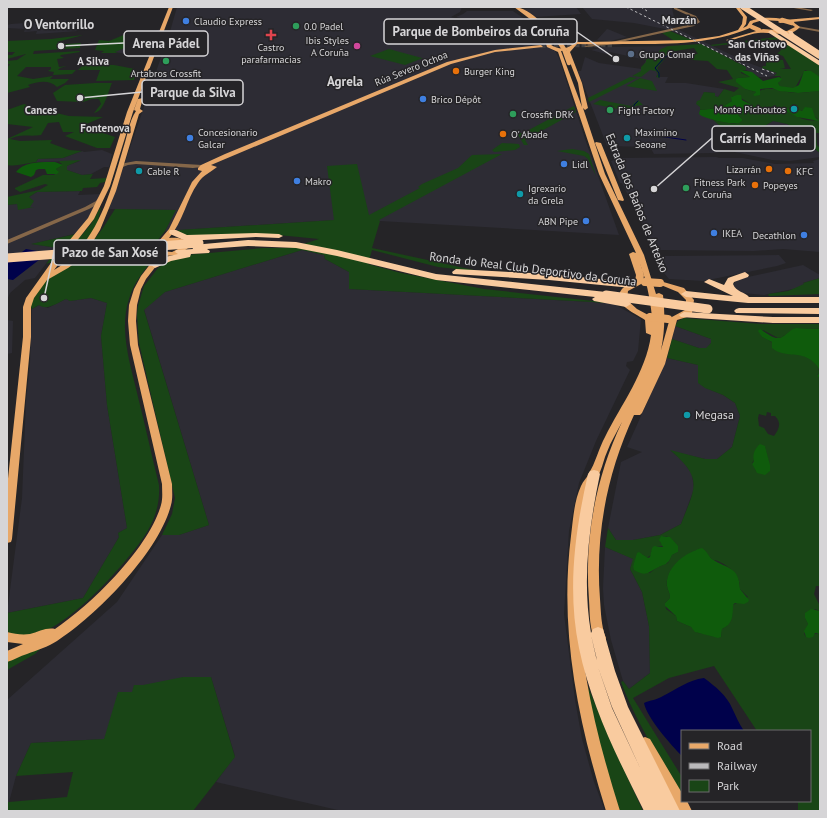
<svg xmlns="http://www.w3.org/2000/svg" width="827" height="818" viewBox="0 0 827 818" font-family="'PT Sans',sans-serif">
<style>
.built{fill:#2d2c34}
.green{fill:#194516;fill-rule:evenodd}
.forest{fill:#0f5b0c}
.water{fill:#00014b}
.lines{fill:none;stroke-linecap:round;stroke-linejoin:round}
.stream{stroke:#00014b;stroke-width:1}
.major-tunnel{stroke:#403f41;stroke-width:4.5;stroke-dasharray:4.5 2;stroke-linecap:butt}
.minor{fill:#856749;fill-rule:evenodd}
.major{fill:#e8a869;fill-rule:evenodd}
.highway{fill:#f9cb9f;fill-rule:evenodd}
.rail{stroke:#bab9bb;stroke-width:1;stroke-dasharray:2.5 2.5;stroke-linecap:butt}
.major-bridge-far1{stroke:#e8a869;stroke-width:4.5}
.major-bridge{stroke:#e8a869;stroke-width:8}
.highway-bridge-far1{stroke:#f9cb9f;stroke-width:5.5}
.highway-bridge{stroke:#f9cb9f;stroke-width:9}
.shop-dot{fill:#3f7fe0;stroke:#252427;stroke-width:1.5}
.leisure-dot{fill:#2e9e5b;stroke:#252427;stroke-width:1.5}
.health-dot{fill:#e0444e;stroke:#252427;stroke-width:1.5}
.hotel-dot{fill:#d1479c;stroke:#252427;stroke-width:1.5}
.service-dot{fill:#5c6f8a;stroke:#252427;stroke-width:1.5}
.food-dot{fill:#e8710a;stroke:#252427;stroke-width:1.5}
.culture-dot{fill:#0f9aa8;stroke:#252427;stroke-width:1.5}
.labels{text-anchor:middle;stroke-width:3;stroke-linejoin:round;paint-order:stroke}
.far-poi-label{font-size:10px;fill:#d6d5d7;stroke:#252427;text-anchor:start}
.far-street-label{font-size:10px;fill:#d6d5d7;stroke:#252427}
.far-neighbourhood-label{font-size:11px;font-weight:bold;fill:#d6d5d7;stroke:#252427}
.street-label{font-size:12px;fill:#d6d5d7;stroke:#252427}
.poi-label{font-size:12px;fill:#d6d5d7;stroke:#252427;text-anchor:start}
.far-district-label{font-size:13px;font-weight:bold;fill:#d6d5d7;stroke:#252427}
.leader{fill:none;stroke:#d6d5d7;stroke-width:1.5}
.callout-dot{fill:#d6d5d7;stroke:#252427;stroke-width:1.5}
.callout{fill:#252427;stroke:#d6d5d7;stroke-width:1.5}
.callout-label{font-size:13px;text-anchor:middle;font-weight:bold;fill:#d6d5d7}
</style>
<rect width="100%" height="100%" fill="#252427"/>
<path class="built" d="M177,7H462L460,12L451,17L500,29L503,28L456,17L463,14L467,11H513L526,20L521,23L527,21L550,39L544,43L555,51L559,58L585,139L619,235L380,221L334,220L165,231L175,210L109,209L171,28Z
M548,7H576L581,14L535,17L522,9Z
M582,7L672,8L674,17L671,18L666,22L673,27L746,62L777,73L774,76L768,77H759L746,70L745,66L680,34L665,29L634,23L592,19Z
M66,20L67,24L71,27L78,31L36,34L37,31L24,32L25,29L7,28V25L11,24Z
M160,29L152,48L135,55L114,52L145,39L137,37Z
M607,29L610,30L627,37L610,41L597,40Z
M673,46L659,61L656,71L658,74L656,77H668L665,83H686L724,89L718,97L714,96L715,93L704,92L700,107V113L719,123L733,136L720,139L738,145L734,139L743,130L763,127L773,121L779,122L787,124L799,131L812,147L820,153V157L790,161L772,160L730,151L713,153L654,154L650,147L607,146L578,71H581L585,57L599,63L642,69L646,60L610,52L606,54L591,50L605,47Z
M102,150L112,154L109,167H104L91,174L82,175L67,170L66,166L80,161L36,162L38,159L63,158L82,151L84,152Z
M716,157L719,158H743L775,164L814,163L813,161L820,159V252L783,249L754,251L660,250L654,248L622,183H620L611,161L620,158Z
M80,191L78,195L101,194L93,211L78,233L32,244L58,248L35,278L25,280L10,293L7,300V205L17,204L30,208L29,197L37,192Z
M302,250L324,255L325,259L349,272V289L612,303L641,319L638,351L633,361L627,362L626,366L630,370L596,441L579,483L569,531L564,614L575,700L582,739L594,782L605,811H342L216,782L235,756L211,677H183L104,739L31,743L16,776L9,802H7V700L117,602L162,535H179L209,525L144,309L165,292Z
M779,255L786,263L777,266L703,281L669,279L664,273L660,260L662,256H666Z
M803,265L820,275V278L803,283L805,284L798,288L764,295L743,293L737,291L733,286V284L739,279Z
M91,298L107,303L101,336L107,405L127,528L118,533L119,537L83,598L7,613L22,498L26,401L30,363L32,309L39,305L48,308L66,299L70,301Z
M7,320L13,321L12,353L7,354Z
M675,326L711,339V343L706,349L699,348L672,339Z
M667,358L698,365V376L706,388L723,395L735,403L740,416L732,447L717,459H705L671,451L682,460L692,474L694,489L681,524L660,535L633,540H616L608,528L621,462L642,452L627,447Z
M605,547L634,559L630,569L642,592L649,626L650,673L629,689L623,681L611,640L604,605L603,588Z"/>
<path class="green" d="M670,31L694,41L676,42L662,33Z
M126,34L146,39L115,52L118,53H101L104,51L95,50L99,40L109,41Z
M83,35L57,42L66,44L81,43L80,48L34,51L33,54L79,51L80,52L61,55L60,56L64,58L57,59L59,67L67,66L60,68L58,70H76L72,74L53,75L54,72L48,71L51,69V67H26L17,76L33,79L53,76L50,79H69L65,83L57,87C49,79 37,82 28,85L30,87L7,93V68L10,64H7V61L17,60L26,54L7,59V55H12L15,52H7V41L51,39Z
M777,37L780,39L713,46L710,45Z
M701,44L746,67V70H741V73L750,77L738,78L736,81L745,89L756,92L754,95C768,82 781,93 798,93C805,93 813,91 820,91V133H816L817,145L820,148V153L812,147L799,131L787,124L773,121L763,127L744,130L747,138L734,139L738,145L728,143L719,138L733,136L713,120L735,124L743,120L738,115L743,114L755,107L741,98L732,96V101L720,108L700,110V107L696,104L697,101L700,100L704,92L715,93V96L718,97L724,89L734,92L739,88L718,82L733,79L727,70L717,69L708,61L693,60L683,55L685,54L683,53L698,54L694,48L668,52V54L671,55L667,56L657,68L660,73V78L656,77L658,74L656,71L650,70L641,77L632,76L641,71V67L646,62V60H644L657,54L661,49L668,46ZM793,108L800,111L805,110L818,119C809,124 795,116 787,110Z
M789,45L820,66V77L805,70L795,88H787L780,86L778,83L781,78L780,76H774L777,73L762,68L763,66H766V59L783,60L785,68L780,69H791L783,56L777,54L781,50V47Z
M389,49L422,58H423L405,65L370,56Z
M84,64L114,65L135,69L130,73V77H135L134,80L96,81L100,70H78Z
M630,77L637,78L589,102L588,98Z
M640,78L652,81L657,91L626,86Z
M95,83H112C108,92 104,112 94,113L101,104L99,99H92L83,102L57,101L53,93L65,85Z
M600,100L631,106L638,100L643,105L635,106V112H633L593,104Z
M24,104L32,107L37,112H52L69,116L103,117L84,125L85,127L115,137L110,148H97L65,136L74,132H63L59,122L48,123L41,135C28,137 22,133 10,139L20,141L52,140L50,143L69,150L82,151L63,158L38,159L36,162C26,163 17,167 7,165V139L33,127L7,124V110Z
M574,106L576,112L525,140L528,145H524L517,133H523Z
M502,143L519,144L520,147L515,150L494,152L492,150Z
M572,149L584,151L589,154L596,176L588,159L584,156L557,151Z
M502,154L379,220L380,221L372,248C409,256 446,264 483,272L438,267L372,250L368,264L401,273L484,289L612,303L349,289V272L325,259L324,255L302,250L165,292L144,310L209,525L179,535H162L172,514L175,498L139,343L137,315L138,306L144,286L158,268L166,262L187,255L263,248H291L319,239L268,234L187,236L178,232V230L334,220L327,166L357,164L369,215L420,188L418,187L422,184L458,168L472,155Z
M81,160L67,166V170L82,175L93,174L90,179L107,178L105,182L100,183L97,187L83,188L82,191L37,192L29,197L34,201L30,207H34L18,210L17,204L7,205V197L39,190L48,185L45,184L20,192L15,189V188L43,175H54L58,171L56,169L61,166L62,164L59,162L60,161Z
M100,208H101L97,225L80,249L69,250L91,224Z
M115,209L176,210L165,231L154,245L152,249L155,258C144,270 134,282 129,299C118,332 132,369 139,401C146,429 152,457 159,485C160,502 156,517 147,532C131,559 42,663 7,631V613L83,598L119,537L118,533L127,528L107,405L101,336L107,303L91,298L70,301L66,299C57,303 47,311 39,305L32,309L30,304L45,281L80,258L103,228Z
M76,234C68,244 59,261 46,264L58,248L31,244Z
M820,278V294L769,296L768,294L788,291L804,284L803,283Z
M684,318L761,324H820V329L796,328L782,337L778,338L763,330H759L762,337C773,341 781,351 792,354C795,355 798,354 801,355C809,357 820,364 819,373L817,375L820,378V586H816L814,594L820,606V611L815,609L805,618L808,624L804,634L806,637L818,633L820,636V811H798V801H810V731H757L714,666L669,678L633,698L682,777V795C659,758 636,722 621,682L623,681L629,689L650,673L649,626L642,592L630,569L633,559L605,547L608,528L616,540H633L660,535L681,524C695,487 704,479 670,450L705,459H717L732,447L740,416L735,403L723,395L705,388L698,383V365L667,358L672,339L699,348H706L711,343V339L675,326L678,321ZM767,412L771,413V416H775C782,423 779,429 774,436L768,434L764,428L759,426L758,418L759,414L766,416ZM765,447L769,463L756,471L752,463ZM661,536H667L678,552L672,555L668,563L656,568L650,573L633,566L636,559L642,554L647,558L651,555V552L657,546H664L660,542ZM696,550C705,553 705,553 712,559C714,561 715,560 718,561C730,567 740,574 740,589L748,597L733,605C733,615 732,624 722,629L721,637C712,638 706,633 698,633L691,627L677,621L676,616L666,609L665,603L670,598C670,593 668,591 667,586C665,570 683,556 696,550Z
M44,645L35,654L7,670V661Z
M183,677H211L235,757L193,811H7V802H9L67,797L73,772L16,776L31,743L104,739L118,692H132L134,685H143Z
M588,687L613,746L643,811H617L585,688Z"/>
<path class="forest" d="M741,70L752,72L763,81L779,77L782,79L778,83L780,86L793,88L799,85L804,71H811L820,77V91L798,93L779,91L772,88L760,89V95L755,96L753,95L756,92L745,89L736,82V79L738,78L750,77L740,71Z
M737,95H741L742,100L756,107L743,114L738,115L743,120L739,123C732,125 704,119 699,114L700,110L720,108L732,101L731,97Z
M805,107L812,108L815,117L819,121L797,117L785,110L793,108L802,111Z
M55,162L63,165L56,169L59,172L57,174H47L45,169H39L36,170L34,175L31,177L16,172C24,161 43,162 55,162Z
M796,328L820,329V378L817,376C820,372 820,370 817,366C803,348 786,360 772,348V342L762,337L758,331L760,329C766,332 775,341 782,337C788,334 789,330 796,328Z
M760,444L765,446L770,465V471L765,475L757,473L752,464L754,461C752,455 755,448 760,444Z
M661,536L670,537L678,546V552L672,555C667,567 665,563 655,569C646,574 645,576 634,570L633,566L637,553L639,552L648,558L650,557L652,548L654,546L663,547L659,540Z
M702,548C708,552 708,556 712,559C727,569 739,566 740,589L749,600L748,602L744,604L735,603L733,605C733,616 733,624 722,629L721,637L718,638L695,632L691,627L677,621L676,616L665,606V603L670,598C670,593 668,591 667,586C665,567 686,552 702,548Z
M811,609L820,611V636L818,633H815L813,637L809,638L806,637L804,631L808,624L805,618V613Z"/>
<path class="water" d="M26,249L48,253L13,280L7,279V263Z
M704,678C715,686 727,696 732,708C736,716 739,724 744,731H682V756C671,745 647,718 644,703C650,700 657,700 663,696C677,689 688,680 704,678Z"/>
<g class="lines">
<path class="stream" d="M659,77V73L655,68L665,57L671,54
M633,111L634,105L638,101
M643,130L658,136L686,140"/>
<path class="major-tunnel" d="M575,45H614
M541,46L580,44"/>
<path class="minor" d="M674,7L696,16L700,22L694,26L607,45L586,47L584,46L607,43L692,24L696,22L694,18L674,9Z
M788,7H796L813,10L811,11Z
M797,26L820,30V32L798,28Z
M136,161L202,165L204,166L202,167L193,168L136,164L128,165L120,168L118,167L125,163Z
M99,197L103,198L100,203L89,209L7,244V240L85,207L96,201Z"/>
<path class="major" d="M169,7H173L133,112L110,186L94,219L54,270C97,245 110,194 123,149C127,138 129,121 136,111L134,110L138,99L143,98L140,109L143,111L139,114L116,191L100,230L89,248L78,261L68,268L47,280L34,298L31,307V337L12,539L11,542L7,543V488L23,337V307L26,298L53,260L88,218L104,186L127,112Z
M514,7C532,7 548,33 563,39C570,42 578,42 585,42L691,40L719,36L738,30L742,24L743,17L736,8L737,7H739L747,17L746,24L743,28L747,26L750,21C761,17 772,17 783,19L784,20L820,17V19L793,22L800,27C790,39 772,31 758,33C748,34 738,39 728,41L726,40L763,29L787,31L795,27L791,24V22L780,23L778,22L779,21L763,20L753,23L750,28C712,44 673,44 632,44C614,44 595,45 577,44L570,52L582,83L588,108L585,110L583,108L605,174L644,255L656,294L659,293L663,295C665,314 665,331 661,350L670,318L685,310L686,300L678,292L656,283L660,281L684,288L694,300L692,313L687,317L677,320L665,364L642,413L640,415H634C607,473 595,535 600,599C601,612 601,626 606,638L604,642L600,643L596,642C589,629 590,614 589,600C584,538 596,477 622,422C617,432 611,441 607,452C604,458 603,465 600,472C597,478 591,483 589,490C584,505 584,522 582,538C570,631 592,722 620,811H606C578,721 559,631 571,536C573,520 574,501 581,486C583,481 587,478 589,473C595,464 599,448 605,437C621,405 646,372 651,335L646,333L645,320C637,314 610,304 622,289C624,286 631,284 635,282L636,275L629,254L633,252L636,253L599,174L558,52L547,47L546,44L552,40H558ZM555,42H565L572,45C565,50 558,49 551,45ZM567,50L566,52L578,83L582,107L561,51ZM639,261C646,279 650,297 652,317L637,309L627,300L628,291L643,283L644,275Z
M541,45L543,47L495,52L451,64L211,165L217,167C211,172 203,175 198,183C186,200 183,222 169,238C176,237 184,238 189,243L188,248L178,255L164,256L146,279L141,289L137,305L136,321L138,345L172,484C172,491 173,498 171,505C159,552 97,615 57,641C48,647 37,650 27,654C20,656 14,660 7,662V651L23,644L7,642V632C15,634 22,635 30,634C38,632 47,627 55,629C91,605 149,548 161,505C163,498 162,491 162,484L130,345L128,321L129,305L134,289L141,276L158,254L156,253L153,248L169,229L192,182L202,171L198,170V168L201,165L225,154L447,62L495,50ZM168,242H177L182,244V247L172,252L161,251L160,248L164,244Z
M596,142L601,143L624,200L623,201L618,200L595,143Z
M645,737L650,739L682,793V801H687L692,811H677L638,743L640,739Z"/>
<path class="highway" d="M771,30L820,61V66L769,33L768,32Z
M788,31H792L794,34L820,51V55L790,36Z
M170,230H176L187,235L256,233L279,234L283,236L279,238L256,237L186,241L170,234L169,232Z
M248,240L296,242L337,250L436,274L606,292L611,295L606,298L629,302L631,304L626,307L594,301L592,299L595,297L436,280L337,256L296,248L248,246L207,249L210,251L209,253L191,254L190,257L171,261L155,268L151,265L165,257L178,254L175,252L176,250L193,249L192,247L193,245Z
M456,269L549,274L632,282L637,285L632,288L549,280L453,274L452,272Z
M745,272L749,275L748,277L734,282L733,284C736,292 745,292 749,297H820V303H748L686,297L681,294L686,291L733,296L704,282L709,279L724,285L728,278Z
M739,308H820V314L736,313L734,311L736,309Z
M684,312L773,317H820V323H773L681,317L679,315Z
M594,470L598,471L600,474C589,526 582,580 591,633L593,629L598,627L603,629L615,671L628,707L680,811H662L661,809L662,811H644C618,759 591,706 579,648C567,590 575,531 588,474L590,471ZM591,635L596,657L597,660ZM598,667L612,707L642,772L612,708Z"/>
<path class="rail" d="M626,7L767,76
M641,7L647,11
M762,69L776,74"/>
<path class="major-bridge-far1" d="M782,20L792,23
M752,27L759,30
M555,36L564,49L569,63"/>
<path class="major-bridge" d="M645,282L660,283
M650,317L668,319"/>
<path class="highway-bridge-far1" d="M743,7L819,56"/>
<path class="highway-bridge" d="M7,258L199,243
M606,295L708,309"/>
</g>
<g class="shop-dot">
<circle cx="186" cy="21" r="4"/>
<circle cx="423" cy="99" r="4"/>
<circle cx="190" cy="138" r="4"/>
<circle cx="564" cy="164" r="4"/>
<circle cx="297" cy="181" r="4"/>
<circle cx="586" cy="221" r="4"/>
<circle cx="714" cy="233" r="4"/>
<circle cx="804" cy="235" r="4"/>
</g>
<g class="leisure-dot">
<circle cx="296" cy="26" r="4"/>
<circle cx="166" cy="61" r="4"/>
<circle cx="610" cy="110" r="4"/>
<circle cx="513" cy="114" r="4"/>
<circle cx="686" cy="188" r="4"/>
</g>
<path class="health-dot" d="M269 29h4v4h4v4h-4v4h-4v-4h-4v-4h4z"/>
<circle class="hotel-dot" cx="357" cy="46" r="4"/>
<circle class="service-dot" cx="631" cy="54" r="4"/>
<g class="food-dot">
<circle cx="456" cy="71" r="4"/>
<circle cx="503" cy="134" r="4"/>
<circle cx="769" cy="169" r="4"/>
<circle cx="788" cy="171" r="4"/>
<circle cx="755" cy="185" r="4"/>
</g>
<g class="culture-dot">
<circle cx="794" cy="109" r="4"/>
<circle cx="627" cy="138" r="4"/>
<circle cx="139" cy="171" r="4"/>
<circle cx="520" cy="194" r="4"/>
<circle cx="687" cy="415" r="4"/>
</g>
<g class="labels">
<g class="far-poi-label">
<text x="194" y="25">Claudio Express</text>
<text x="304" y="30">0.0 Padel</text>
<text x="349" y="44" text-anchor="end">Ibis Styles<tspan x="349" dy="12">A Coruña</tspan></text>
<text x="271" y="51" text-anchor="middle">Castro<tspan x="271" dy="12">parafarmacias</tspan></text>
<text x="639" y="58">Grupo Comar</text>
<text x="464" y="75">Burger King</text>
<text x="166" y="77" text-anchor="middle">Artabros Crossfit</text>
<text x="431" y="103">Brico Dépôt</text>
<text x="786" y="113" text-anchor="end">Monte Pichoutos</text>
<text x="618" y="114">Fight Factory</text>
<text x="521" y="118">Crossfit DRK</text>
<text x="198" y="136">Concesionario<tspan x="198" dy="12">Galcar</tspan></text>
<text x="635" y="136">Maximino<tspan x="635" dy="12">Seoane</tspan></text>
<text x="511" y="138">O' Abade</text>
<text x="572" y="168">Lidl</text>
<text x="761" y="173" text-anchor="end">Lizarrán</text>
<text x="147" y="175">Cable R</text>
<text x="796" y="175">KFC</text>
<text x="305" y="185">Makro</text>
<text x="694" y="186">Fitness Park<tspan x="694" dy="12">A Coruña</tspan></text>
<text x="763" y="189">Popeyes</text>
<text x="528" y="192">Igrexario<tspan x="528" dy="12">da Grela</tspan></text>
<text x="578" y="225" text-anchor="end">ABN Pipe</text>
<text x="722" y="237">IKEA</text>
<text x="796" y="239" text-anchor="end">Decathlon</text>
</g>
<g class="far-street-label">
<text transform="translate(411 68) rotate(-22)" y="4">Rúa Severo Ochoa</text>
</g>
<g class="far-neighbourhood-label">
<text x="679" y="24">Marzán</text>
<text x="757" y="48">San Cristovo<tspan x="757" dy="13">das Viñas</tspan></text>
<text x="93" y="65">A Silva</text>
<text x="41" y="114">Cances</text>
<text x="105" y="132">Fontenova</text>
</g>
<g class="street-label">
<text transform="translate(637 203) rotate(68)" y="4">Estrada dos Baños de Arteixo</text>
<text transform="translate(533 269) rotate(7)" y="4">Ronda do Real Club Deportivo da Coruña</text>
</g>
<g class="poi-label">
<text x="695" y="419">Megasa</text>
</g>
<g class="far-district-label">
<text x="59" y="29">O Ventorrillo</text>
<text x="345" y="86">Agrela</text>
</g>
</g>
<path class="leader" d="M616 59L577 32M61 46L124 43M80 98L142 92M654 189L712 138M44 298L54 252"/>
<g class="callout-dot">
<circle cx="616" cy="59" r="4"/>
<circle cx="61" cy="46" r="4"/>
<circle cx="80" cy="98" r="4"/>
<circle cx="654" cy="189" r="4"/>
<circle cx="44" cy="298" r="4"/>
</g>
<g class="callout">
<rect x="384" y="19" width="193" height="25" rx="4"/>
<rect x="124" y="31" width="84" height="25" rx="4"/>
<rect x="142" y="80" width="101" height="25" rx="4"/>
<rect x="712" y="126" width="103" height="25" rx="4"/>
<rect x="54" y="240" width="113" height="25" rx="4"/>
</g>
<g class="callout-label">
<text x="481" y="36">Parque de Bombeiros da Coruña</text>
<text x="166" y="48">Arena Pádel</text>
<text x="193" y="97">Parque da Silva</text>
<text x="763" y="143">Carrís Marineda</text>
<text x="110" y="257">Pazo de San Xosé</text>
</g>
<rect width="827" height="818" fill="none" stroke="#d6d5d7" stroke-width="16"/>
<rect x="681" y="730" width="130" height="72" fill="#252427" stroke="#6c6b6d"/>
<rect x="689" y="743" width="20" height="6" fill="#e8a869" stroke="#6c6b6d"/>
<text x="717" y="750" font-size="12" fill="#d6d5d7">Road</text>
<rect x="689" y="763" width="20" height="6" fill="#bab9bb" stroke="#6c6b6d"/>
<text x="717" y="770" font-size="12" fill="#d6d5d7">Railway</text>
<rect x="689" y="780" width="20" height="12" fill="#194516" stroke="#6c6b6d"/>
<text x="717" y="790" font-size="12" fill="#d6d5d7">Park</text>
</svg>
